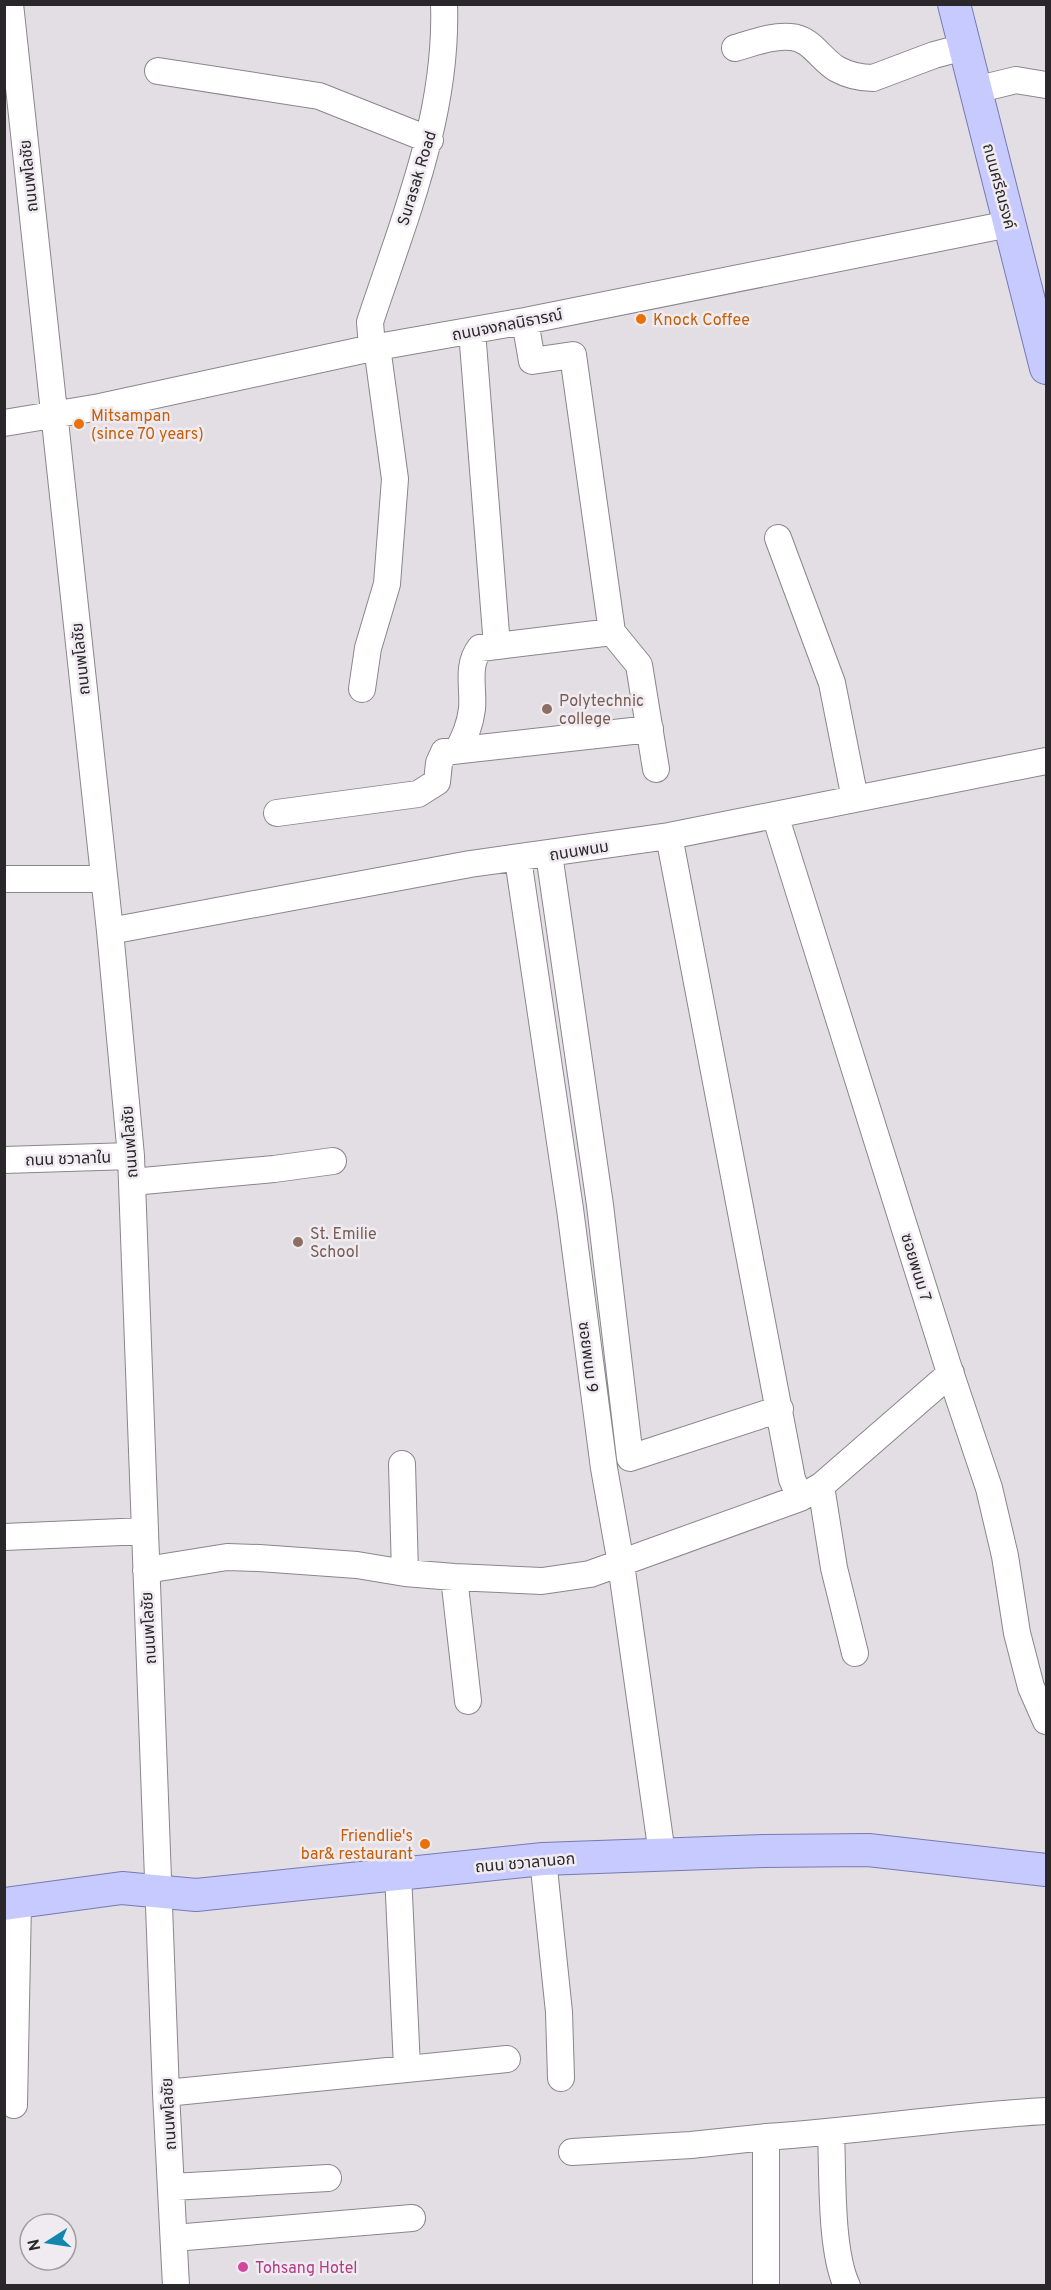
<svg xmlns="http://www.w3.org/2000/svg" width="1051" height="2290" viewBox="0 0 1051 2290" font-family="Overpass,'Noto Sans Thai',sans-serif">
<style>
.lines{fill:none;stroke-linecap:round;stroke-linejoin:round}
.minor-casing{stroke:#8a868b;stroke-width:28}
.major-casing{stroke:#767ab4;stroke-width:34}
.minor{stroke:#fff;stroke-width:26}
.major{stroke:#c6caff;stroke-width:32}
.food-dot{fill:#e8710a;stroke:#efebf0;stroke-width:2}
.education-dot{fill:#8d6e63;stroke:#efebf0;stroke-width:2}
.hotel-dot{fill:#d1479c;stroke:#efebf0;stroke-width:2}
.labels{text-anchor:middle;stroke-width:5;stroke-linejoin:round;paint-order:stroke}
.street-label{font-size:16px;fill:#292729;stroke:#efebf0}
.food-label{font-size:16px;fill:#c56008;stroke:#efebf0;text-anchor:start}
.education-label{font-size:16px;fill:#785e54;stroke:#efebf0;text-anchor:start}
.hotel-label{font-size:16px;fill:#b23c85;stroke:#efebf0;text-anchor:start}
</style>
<rect width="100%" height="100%" fill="#e2dee3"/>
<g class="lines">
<defs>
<path id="minor" d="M10,4L110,931L131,1156L166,2093L176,2286
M735,48C753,43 773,35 791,37C811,38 821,60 837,69C848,75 861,78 873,78L934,55L964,47
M158,71L319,96L430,140
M975,90L1016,80L1046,85
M472,331L497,646L612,632L573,355L532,361L525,321
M372,348L370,322C404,219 448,115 444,4
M4,423L100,407L372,348L525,321L1009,224
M778,538L832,683L855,799
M612,632L639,665L656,769
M362,689L368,648L387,584L395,479L377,347
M458,750C465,736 470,725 472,709C474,688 466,666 480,648L497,646
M277,813L418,794L437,782L439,763L444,752L650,729
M775,815L947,1363L989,1488L1005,1556L1017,1633L1031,1687L1046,1721
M669,836L792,1479L800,1498
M549,854L600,1205L630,1458L780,1409
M518,859L570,1209L604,1468L621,1564L662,1854
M4,879H104
M110,931L470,864L669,836L1046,761
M4,1160L131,1156
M132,1182L274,1169L333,1161
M402,1464L405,1573
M821,1486L834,1568L855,1653
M4,1537L145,1531
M146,1570L227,1557L259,1558L357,1565L405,1573L454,1577L542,1581L590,1574L800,1498L821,1486L951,1373
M454,1577L468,1701
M543,1859L559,2012L561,2078
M398,1874L407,2067
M166,2093L507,2059
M14,2105L18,1902
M831,2133C833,2174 830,2250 847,2286
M572,2152L691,2145L766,2137
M172,2187L328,2178
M174,2238L412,2218
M766,2286V2137C860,2131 952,2116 1046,2111"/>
<path id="major" d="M954,4L1046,368
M4,1904L122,1888L196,1895L543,1859L763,1851L868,1850L1046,1870"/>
</defs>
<use href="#minor" class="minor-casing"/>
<use href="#major" class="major-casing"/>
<use href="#minor" class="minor"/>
<use href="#major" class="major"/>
</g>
<g class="food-dot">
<circle cx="641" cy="319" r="6"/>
<circle cx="79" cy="424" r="6"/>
<circle cx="425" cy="1844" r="6"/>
</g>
<g class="education-dot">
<circle cx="547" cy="709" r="6"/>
<circle cx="298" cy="1242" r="6"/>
</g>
<circle class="hotel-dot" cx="243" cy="2267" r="6"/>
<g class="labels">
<g class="street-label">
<text transform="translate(28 176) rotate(-96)" y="6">ถนนพโลชัย</text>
<text transform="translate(416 178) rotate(-73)" y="6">Surasak Road</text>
<text transform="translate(1000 186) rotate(75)" y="6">ถนนศรีณรงค์</text>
<text transform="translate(507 324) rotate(-11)" y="6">ถนนจงกลนิธารณ์</text>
<text transform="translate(80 659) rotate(-96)" y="6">ถนนพโลชัย</text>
<text transform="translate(579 850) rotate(-9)" y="6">ถนนพนม</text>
<text transform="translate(129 1142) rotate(-94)" y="6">ถนนพโลชัย</text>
<text transform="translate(68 1158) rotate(-2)" y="6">ถนน ชวาลาใน</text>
<text transform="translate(917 1267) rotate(73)" y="6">ซอยพนม 7</text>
<text transform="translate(589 1357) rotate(83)" y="6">ซอยพนม 9</text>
<text transform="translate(148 1628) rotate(-93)" y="6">ถนนพโลชัย</text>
<text transform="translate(525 1862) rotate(-5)" y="6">ถนน ชวาลานอก</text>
<text transform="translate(168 2114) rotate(-93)" y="6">ถนนพโลชัย</text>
</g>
<g class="food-label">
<text x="653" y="325">Knock Coffee</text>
<text x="91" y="421">Mitsampan<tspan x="91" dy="18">(since 70 years)</tspan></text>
<text x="413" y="1841" text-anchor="end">Friendlie's<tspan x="413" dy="18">bar&amp; restaurant</tspan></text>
</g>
<g class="education-label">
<text x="559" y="706">Polytechnic<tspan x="559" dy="18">college</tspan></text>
<text x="310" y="1239">St. Emilie<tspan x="310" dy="18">School</tspan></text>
</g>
<g class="hotel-label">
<text x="255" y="2273">Tohsang Hotel</text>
</g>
</g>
<rect width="1051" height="2290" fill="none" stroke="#292729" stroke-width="12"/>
<g transform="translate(48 2242) rotate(258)"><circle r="28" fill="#efebf0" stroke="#a09da0" stroke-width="1.5"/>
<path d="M0-4.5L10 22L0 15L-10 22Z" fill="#1386ac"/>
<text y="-9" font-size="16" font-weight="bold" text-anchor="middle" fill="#292729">N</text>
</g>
</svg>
